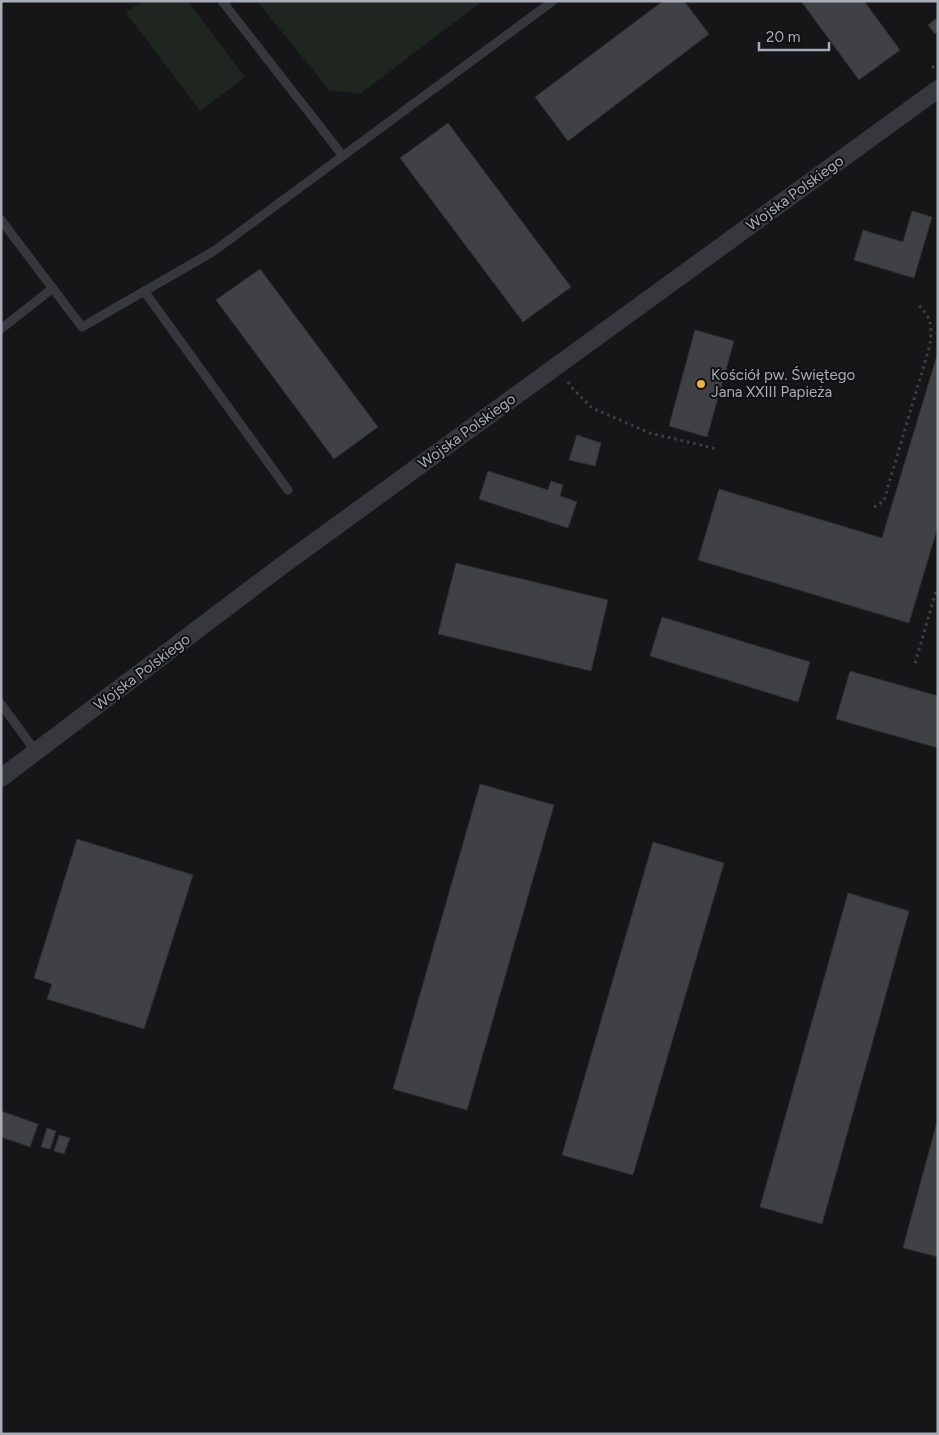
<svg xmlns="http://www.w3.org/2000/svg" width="939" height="1435" viewBox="0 0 939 1435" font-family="Figtree,sans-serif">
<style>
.green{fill:#1e261f}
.building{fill:#404145;stroke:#303034}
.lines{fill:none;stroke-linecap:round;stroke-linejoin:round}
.path{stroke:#3d3f44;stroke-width:3;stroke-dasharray:2.5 4;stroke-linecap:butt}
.service{stroke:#37383d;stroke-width:9}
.minor{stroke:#37383d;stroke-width:18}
.poi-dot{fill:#f2b134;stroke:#111113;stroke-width:2}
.labels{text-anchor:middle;stroke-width:4;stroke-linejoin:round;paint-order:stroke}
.street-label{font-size:15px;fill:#a8adb8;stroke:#111113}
.poi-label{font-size:15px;fill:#a8adb8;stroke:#111113;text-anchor:start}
</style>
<rect width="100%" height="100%" fill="#161618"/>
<path class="green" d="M142,1H188L245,77L200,111L126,13Z
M257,1H483L360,94L329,90Z"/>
<path class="building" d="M663,1H684L709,34L568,141L535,97Z
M801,1H864L900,50L859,80Z
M937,18L938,32L935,34L928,25Z
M448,123L571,287L523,322L400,158Z
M912,211L932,217L914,278L854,260L863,230L903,242Z
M260,269L378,427L334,459L216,300Z
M695,330L734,341L707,437L669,426Z
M938,352V526L909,623L698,560L719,489L882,538Z
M577,435L601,443L595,466L569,460Z
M488,471L548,490L551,481L563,485L560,496L577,502L568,528L479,499Z
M456,563L608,600L591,671L438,634Z
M662,617L810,662L798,702L650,656Z
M850,671L938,696V748L836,719Z
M480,784L554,805L467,1110L393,1089Z
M77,839L193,875L144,1029L47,999L52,984L34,978Z
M653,842L724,863L633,1175L562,1155Z
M848,893L909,911L822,1224L760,1207Z
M1,1111L38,1124L30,1147L1,1137Z
M938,1118V1257L903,1248Z
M47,1128L56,1131L50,1149L41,1147Z
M59,1135L70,1138L64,1154L54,1151Z"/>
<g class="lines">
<path class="path" d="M932,68L938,64
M568,382L574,390L592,408L650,433L717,449
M874,507L884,501L887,490L930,345C932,324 932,320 918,304
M915,663L938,585"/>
<path class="service" d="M222,1L343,156
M1,220L82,327L214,251L553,1
M144,291L288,490
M1,329L53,288
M1,704L36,752"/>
<path class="minor" d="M1,778L280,567L938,89"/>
</g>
<circle class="poi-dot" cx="701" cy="384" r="5"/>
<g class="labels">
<g class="street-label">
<text transform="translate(795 193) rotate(-36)" y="5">Wojska Polskiego</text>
<text transform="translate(467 431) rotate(-36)" y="5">Wojska Polskiego</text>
<text transform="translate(142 672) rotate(-37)" y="5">Wojska Polskiego</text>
</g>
<g class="poi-label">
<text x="711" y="380">Kościół pw. Świętego<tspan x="711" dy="17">Jana XXIII Papieża</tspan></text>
</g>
</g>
<rect width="939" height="1435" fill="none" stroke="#a8adb8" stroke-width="5"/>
<path d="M759 42v8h70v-8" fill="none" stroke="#a8adb8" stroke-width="2.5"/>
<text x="766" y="42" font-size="15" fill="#a8adb8" stroke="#111113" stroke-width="4" paint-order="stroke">20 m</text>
</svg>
